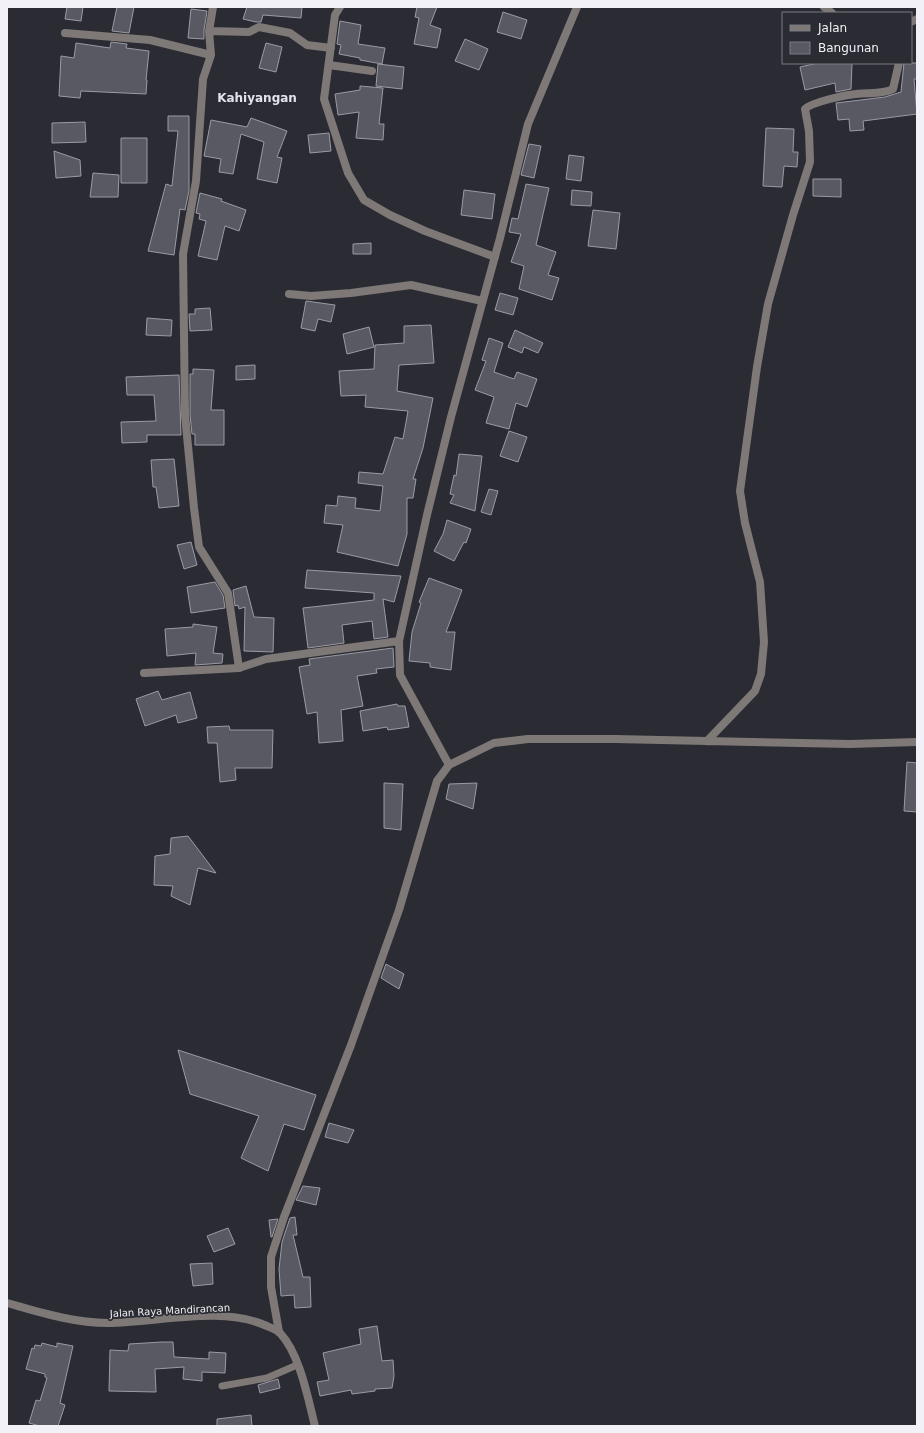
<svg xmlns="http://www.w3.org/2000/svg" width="924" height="1433" viewBox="0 0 924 1433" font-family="'DejaVu Sans',sans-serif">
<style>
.building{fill:#585962;stroke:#9a9ba5}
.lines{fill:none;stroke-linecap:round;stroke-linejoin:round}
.service{stroke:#7e7977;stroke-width:7}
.minor{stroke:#7e7977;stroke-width:8}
.tertiary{stroke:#7e7977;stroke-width:8}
.labels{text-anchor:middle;stroke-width:3.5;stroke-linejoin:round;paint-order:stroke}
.street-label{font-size:10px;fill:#f1f1f7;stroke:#2b2b33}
.quarter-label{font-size:12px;font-weight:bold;fill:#e1e2ed;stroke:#2b2b33}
</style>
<rect width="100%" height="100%" fill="#2b2b33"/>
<path class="building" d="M67,7H83L81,21L65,19Z
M117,7H134L129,33L112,31Z
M247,7H302L301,18L263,15L261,22H256L243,19Z
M417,7H437L430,25L441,29L437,48L414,44L419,18L415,17Z
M191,9L207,11L204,30V39L188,38Z
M503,12L527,20L521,39L497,32Z
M340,21L361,25L358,44L385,48L382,64L360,60V58L339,54L341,45L337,44Z
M465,39L488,49L479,70L455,61Z
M111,42L127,44L126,48L149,51L146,80H147L146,94L81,91L80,98L59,96L61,56L74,58L76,43L110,48Z
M266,43L282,47L276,72L259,68Z
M818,63H852L851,89L836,92L835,83L805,90L800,67Z
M904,63H917V79H914L917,114L863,121L864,130L850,131L849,119L838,120L836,103L885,97L901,92Z
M378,64L404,67L402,89L376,86Z
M360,86L383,88L379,124H384L383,140L356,138L359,112L338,115L335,94L360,90Z
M168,116H189V191L185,210L180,209L174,255L148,251L166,184L172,186L178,131H168Z
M251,118L287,131L277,157L282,158L277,183L257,179L264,142L241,134L233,174L219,172L221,159L204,156L211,120L247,127Z
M85,122L86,142L52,143V123Z
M766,128L794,129L793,152H798L797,167L784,166L782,187L763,186Z
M329,133L331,151L310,153L308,135Z
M121,138H147V183H121Z
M529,144L541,146L534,178L521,175Z
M54,151L80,160L81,176L56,178Z
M569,155L584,157L581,181L566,179Z
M93,173L119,175L118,197H90Z
M813,179H841V197L813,196Z
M526,184L549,188L536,245L556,252L548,275L559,278L552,300L519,289L524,266L511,262L521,234L509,232L512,218L518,219Z
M464,190L495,194L492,219L461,215Z
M572,190L592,192L591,206L571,205Z
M200,193L222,199L221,201L246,210L239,231L225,226L217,260L198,256L206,221L199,219L200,214L196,213Z
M593,210L620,213L616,249L588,246Z
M371,243V254H353V244Z
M500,293L518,298L513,315L495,310Z
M306,301L335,305L331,322L318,319L315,331L301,328Z
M210,308L212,330L190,331L189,314H195V309Z
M147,318L172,320L171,336L146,335Z
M431,325L434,363L399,365L397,391L433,398L423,448L413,479H416L413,498H407V534L398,566L337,552L343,525L324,523L326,505L337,506L338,496L356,498L355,508L380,511L383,486L358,483L359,472L383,474L395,437L403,439L408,411L365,407L366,395L341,396L339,371L374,369L375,345L404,343V326Z
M369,327L374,347L347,354L343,334Z
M515,330L543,343L538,353L524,347L522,353L508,347Z
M489,338L503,343L494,372L514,379L517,372L537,379L527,407L516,403L509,429L486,423L494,397L475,390L486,361L482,360Z
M255,365V379L236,380V366Z
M193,369L214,370L211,410H224V445H195V434H192L190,415V374H193Z
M179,375L181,435H147V442L122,443L121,422L156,421L154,395H127L126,377Z
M509,431L527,437L518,462L500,456Z
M459,454L482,456L475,511L450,503L454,495L450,494L454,475L456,476Z
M174,459L179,506L159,508L156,487H153L151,460Z
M489,489L498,491L491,515L481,512Z
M447,520L471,529L466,543L464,542L454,561L434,551L443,534Z
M191,542L197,565L184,569L177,545Z
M307,570L401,576L394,602L383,599L388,637L374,639L372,621L342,625L344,643L308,648L303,608L374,600V593L305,588Z
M429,578L462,590L446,632H455L451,670L430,667V663L409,661L412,632L421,603L419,602Z
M215,582L223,595L225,608L191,613L187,587Z
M246,586L254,617L274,618L273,652L244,651L245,607L239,609L238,605L235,606L233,590Z
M193,624L217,627L213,653L223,654L222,663L195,665L196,653L167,656L165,629L193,627Z
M393,648L394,667L376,669L377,673L357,676L363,706L341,710L343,741L319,743L317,712L307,714L299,667L310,665L309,659Z
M158,691L162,700L190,692L197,718L178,723L176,715L145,726L136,699Z
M397,704L398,706H405L409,727L388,730L387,727L363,731L360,711Z
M229,726L230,730H273L272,768H235L236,780L220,782L217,743H208L207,727Z
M907,762L917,763V812L904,811Z
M384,783L403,784L401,830L384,828Z
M477,783L473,809L446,799L449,784Z
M188,836L216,873L198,868L190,905L171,896L173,886L154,885L155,856L170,854L171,838Z
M386,964L404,974L399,989L381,978Z
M178,1050L316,1095L304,1130L284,1124L268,1171L241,1158L259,1116L190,1094Z
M329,1123L354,1130L348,1143L325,1137Z
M303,1186L320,1188L316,1205L296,1200Z
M295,1217L297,1235H293L303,1277H310L311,1307L295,1308L294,1295L281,1296L279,1269L282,1242L290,1218Z
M278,1219L272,1237H271L269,1220Z
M228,1228L235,1244L214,1252L207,1236Z
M212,1263L213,1284L193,1286L190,1264Z
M377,1326L382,1361L393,1360L394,1376L392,1388L375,1389V1391L352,1394L351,1390L320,1396L317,1382L329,1380L323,1353L361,1344L359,1329Z
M162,1342H173L174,1357L209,1359V1352L226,1353L225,1373L202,1372V1381L183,1379L184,1367L155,1369L156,1392L109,1391L110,1350L128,1351L129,1344Z
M42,1343L57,1347V1343L73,1346L60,1403L65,1405L58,1426H40L29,1423L36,1400L40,1401L47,1378L45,1377V1374L26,1369L32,1348L34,1349L35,1345L41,1346Z
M278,1379L280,1388L260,1393L258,1385Z
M251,1415L252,1426H217V1419Z"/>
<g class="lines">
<path class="service" d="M222,1386L267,1378L297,1365"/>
<path class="minor" d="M213,7L209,31L211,55L203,79L196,181L183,254L185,415L194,508L199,547L228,593L239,668
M340,7L335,15L324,99L348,173L364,200L390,215L425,231L495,257
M824,7L832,13
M911,22L917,19
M209,31L249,32L259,27L290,33L307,45L331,48
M65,33L150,40L211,55
M329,65L372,71
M289,294L311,296L351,293L411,285L482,301
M144,673L239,668L266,659L399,641
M707,741L755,691L761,674L764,642L760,582L745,523L740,491L757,367L768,304L793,215L810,162L809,131L805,109C812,102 845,95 856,94C868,92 882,95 893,89L899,63
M449,765L400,675L399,641L427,515L451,417L500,238L528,124L577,7
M279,1332L271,1287V1257L284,1217L351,1045L399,910L437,781L449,765L494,743L528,739H615L850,744L917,742"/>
<path class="tertiary" d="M7,1303C39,1312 74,1323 108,1323C157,1323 221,1305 267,1326C271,1328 277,1330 280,1333C300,1354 308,1399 315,1426"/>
</g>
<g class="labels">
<g class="street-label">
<text transform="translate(170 1310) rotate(-3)" y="4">Jalan Raya Mandirancan</text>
</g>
<g class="quarter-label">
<text x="257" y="102">Kahiyangan</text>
</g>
</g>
<rect width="924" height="1433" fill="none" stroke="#f1f1f7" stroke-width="16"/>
<rect x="782" y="12" width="130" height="52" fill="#2b2b33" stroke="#7a7a81"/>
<rect x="790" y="25" width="20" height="6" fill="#7e7977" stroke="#7a7a81"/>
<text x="818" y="32" font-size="12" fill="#f1f1f7">Jalan</text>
<rect x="790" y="42" width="20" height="12" fill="#585962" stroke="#7a7a81"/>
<text x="818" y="52" font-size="12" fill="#f1f1f7">Bangunan</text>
</svg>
